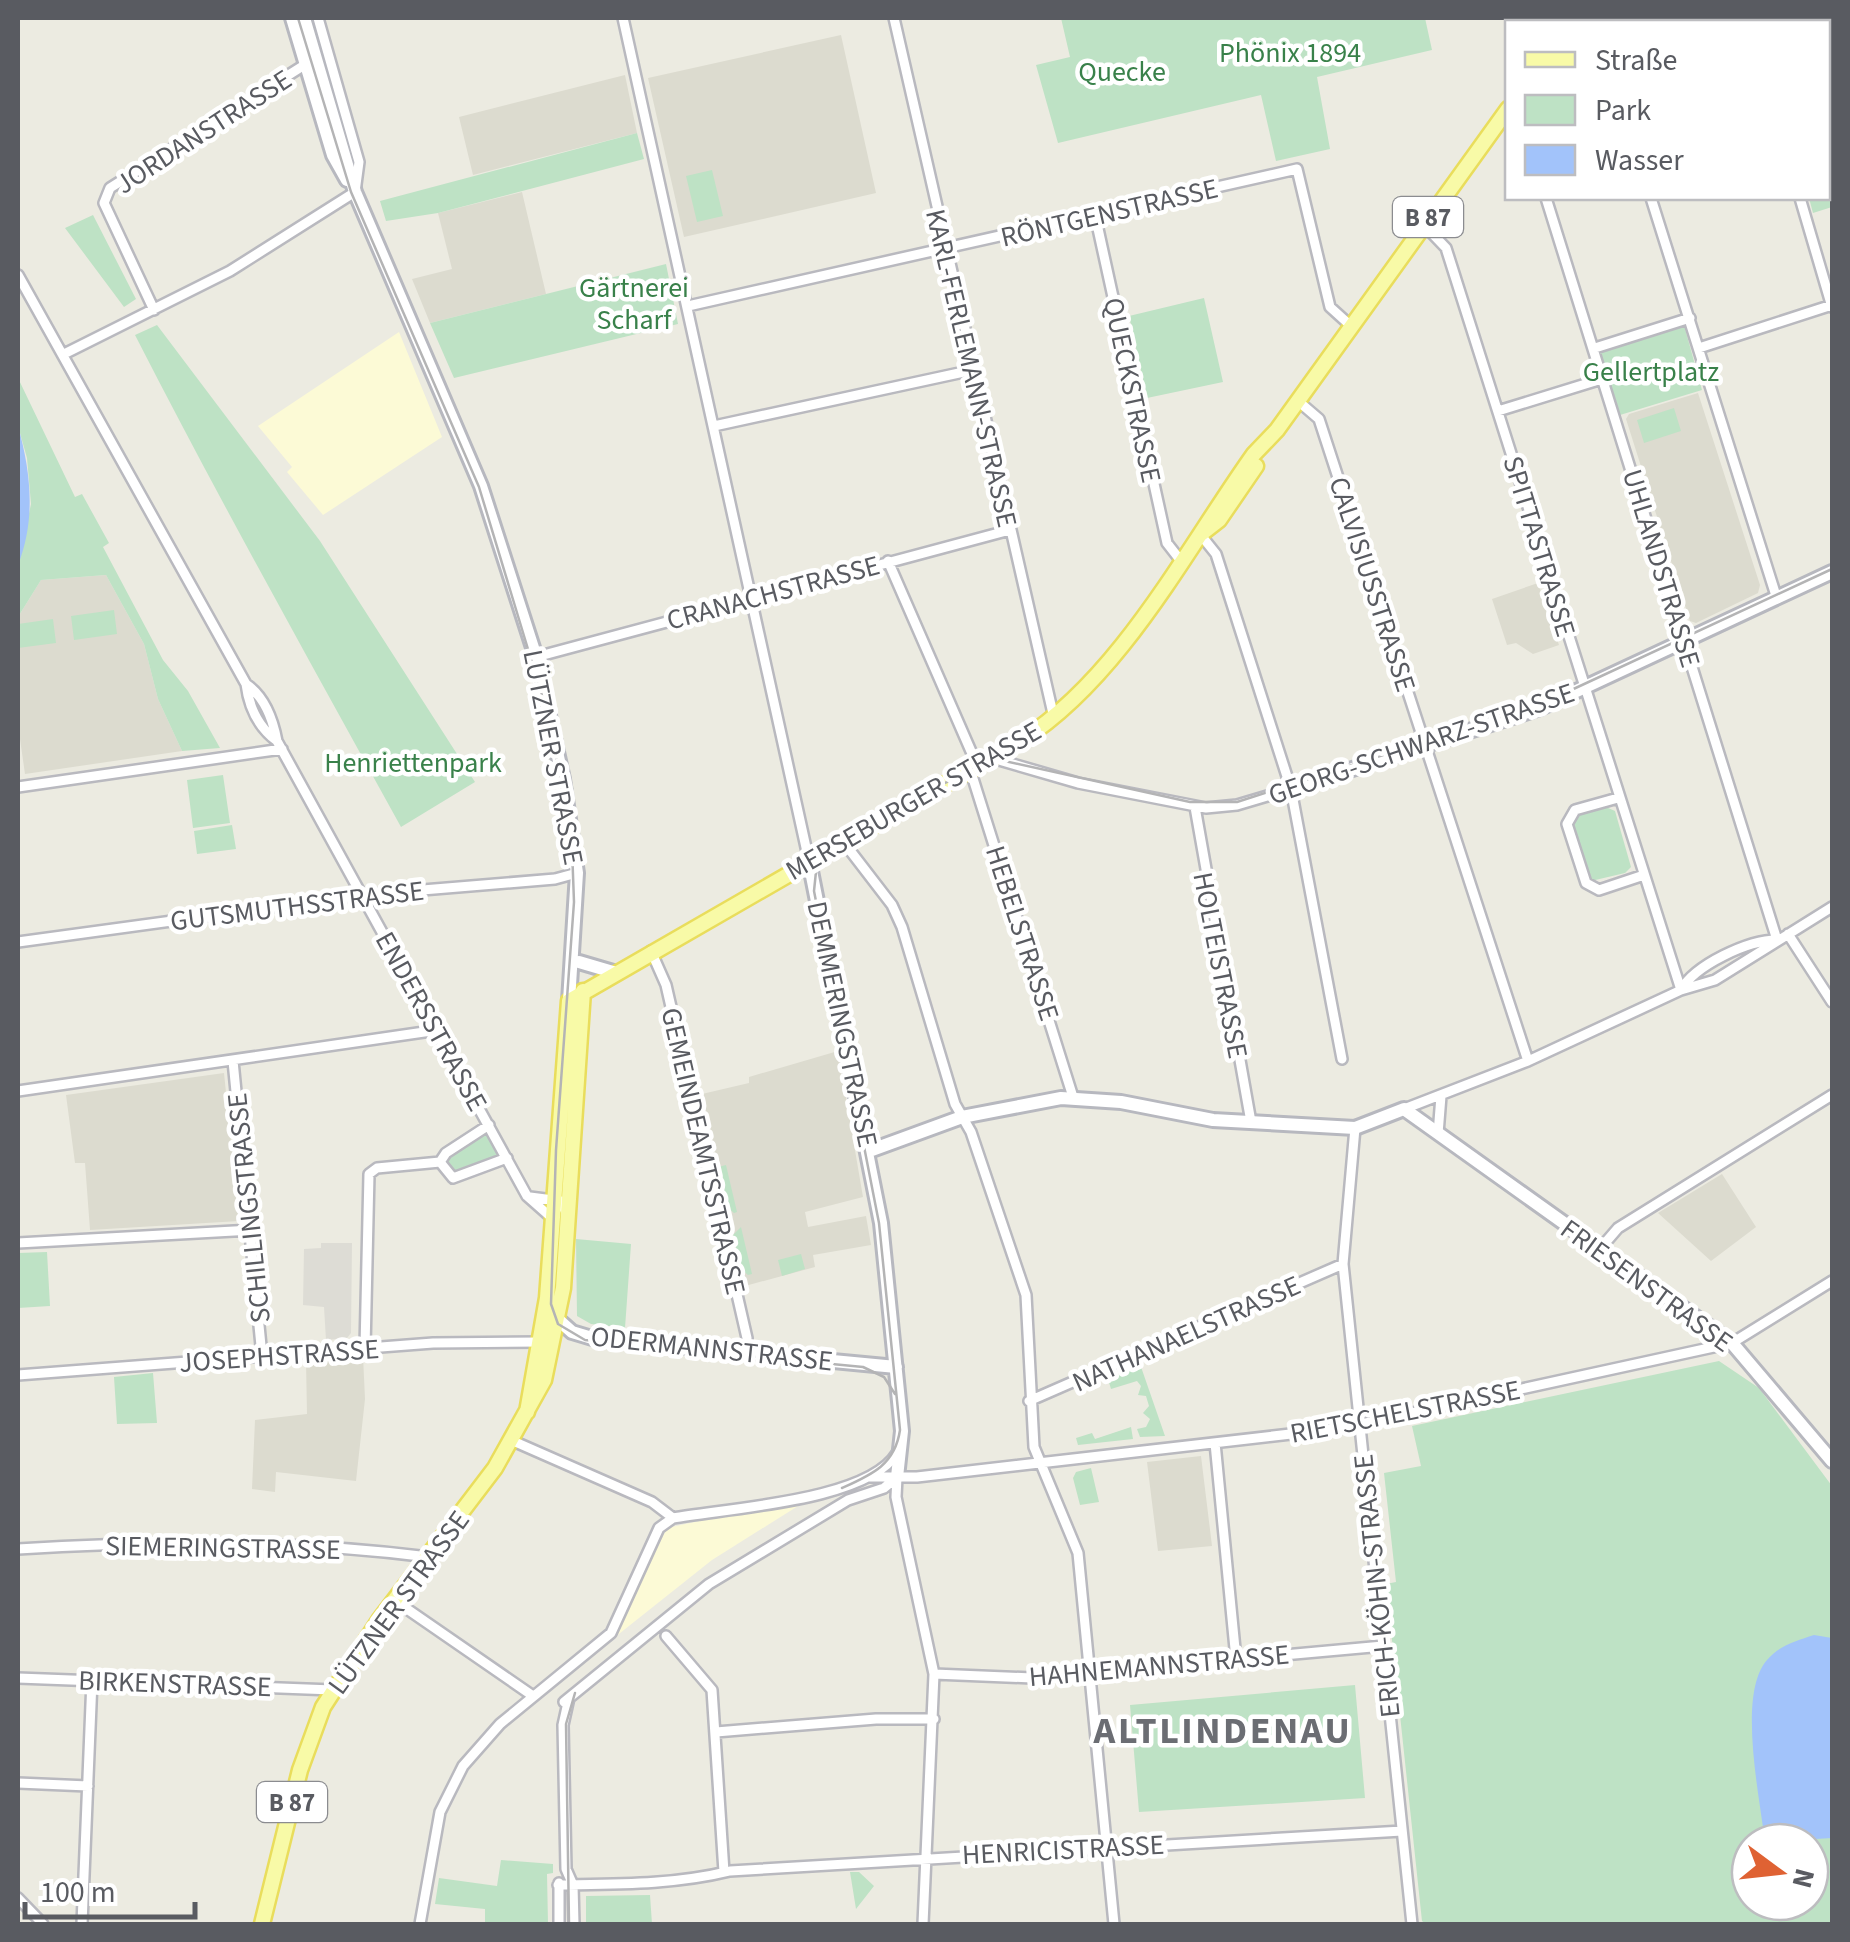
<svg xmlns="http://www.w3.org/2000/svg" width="1850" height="1942" viewBox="0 0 1850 1942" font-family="'Source Sans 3',sans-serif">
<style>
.commercial{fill:#fcfad6}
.industrial{fill:#dddcd5}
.education{fill:#dcdbcf}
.green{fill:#bee2c5;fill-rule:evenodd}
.water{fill:#a2c3fa}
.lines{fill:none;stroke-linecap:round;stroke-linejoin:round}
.street-casing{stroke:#b9b9bf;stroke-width:14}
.secondary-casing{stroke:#b7b8bf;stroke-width:18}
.primary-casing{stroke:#e9dd5c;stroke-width:19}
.street{stroke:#fff;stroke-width:9}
.secondary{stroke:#fff;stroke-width:12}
.primary{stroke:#f8faa7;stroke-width:14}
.tram{stroke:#b4b4b5;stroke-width:2.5}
.labels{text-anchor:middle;stroke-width:9;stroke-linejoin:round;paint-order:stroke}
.shield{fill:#fff;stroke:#8b8c90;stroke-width:2.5}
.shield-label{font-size:25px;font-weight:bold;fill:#595b61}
.park-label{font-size:28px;fill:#39814a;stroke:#fff}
.street-label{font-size:28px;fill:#595b61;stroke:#fff}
.district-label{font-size:38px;font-weight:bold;letter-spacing:2.5px;fill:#6b6d73;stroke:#fff}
</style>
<rect width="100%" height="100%" fill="#ecebe1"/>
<path class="commercial" d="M399,332L442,437L323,515L287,472L292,467L258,426Z
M814,1496L712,1560L566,1676L611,1639L667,1528Z"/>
<path class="industrial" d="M321,1243H352L351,1333L347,1338L326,1340L324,1307L303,1305L304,1249L321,1248Z"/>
<path class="education" d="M841,35L876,193L684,237L648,78Z
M625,75L637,133L473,175L459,117Z
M522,192L546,294L430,323L412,279L452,269L438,213Z
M1698,393L1760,585L1758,593L1696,623L1690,621L1626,419L1629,414Z
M106,575L144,644L158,699L182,751L25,774L18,725V617L41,580Z
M1538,583L1559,645L1533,654L1516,643L1507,645L1492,599Z
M838,1051L863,1197L805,1212L808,1227L866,1216L871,1245L813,1255L815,1267L745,1286L702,1094L749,1083V1077Z
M224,1073L239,1221L90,1230L85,1163H75L66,1095Z
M1722,1174L1756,1227L1711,1261L1658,1213Z
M363,1356L365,1399L356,1481L276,1472L275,1492L252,1489L255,1420L307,1414L306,1361Z
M1201,1456L1212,1546L1158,1551L1147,1462Z"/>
<path class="green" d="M1061,18H1425L1432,50L1317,77L1330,149L1276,161L1261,95L1058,143L1036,65L1070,57Z
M1609,18H1832V207L1813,213L1809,198H1828V22H1611Z
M637,133L644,159L438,213L386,221L380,201Z
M712,170L723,216L697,222L686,176Z
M93,215L136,299L124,307L65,228Z
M666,264L678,324L454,378L430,323Z
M1204,298L1223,382L1147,398L1129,316Z
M157,325L320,541L475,782L401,827C311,664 220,501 135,335Z
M1684,325L1702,390L1620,415L1600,352Z
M18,378L75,497L82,494L109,543L103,547L163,660L188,691L220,748L182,751L158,699L144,644L106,575L41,580L18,617V565L31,504L27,458L18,426Z
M1674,408L1681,431L1644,443L1637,420Z
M114,610L117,634L74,640L71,616Z
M53,619L56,643L18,648V624Z
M223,775L230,823L193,828L187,780Z
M1606,807L1615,811L1631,867L1625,873L1591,881L1573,823L1578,814Z
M232,825L236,849L197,854L194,831Z
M489,1125L507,1158L457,1178L440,1162Z
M726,1165L737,1212L734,1213L727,1207L718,1167Z
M741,1227L752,1274L748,1275L741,1269L733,1235Z
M576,1239L631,1244L625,1328L591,1324L577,1316Z
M47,1252L50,1306L18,1308V1253Z
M801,1254L805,1269L782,1276L778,1260Z
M1719,1361L1759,1388L1832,1486V1924H1426L1422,1921L1386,1584L1396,1582L1384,1473L1421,1466L1412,1426ZM1750,1842H1810V1902H1750Z
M1140,1364L1165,1436L1140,1437L1137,1429L1146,1427L1150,1419L1143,1413L1149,1406L1146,1396L1138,1395L1141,1386L1137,1381L1111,1389L1108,1379Z
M153,1373L157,1423L117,1424L114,1377Z
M1131,1427L1133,1439L1078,1445L1076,1438L1092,1433L1095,1439Z
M1091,1468L1099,1502L1080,1505L1073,1478L1076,1472Z
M1355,1685L1365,1798L1139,1812L1130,1705Z
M501,1860L553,1864V1873L547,1874L548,1924H485V1909L435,1904L439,1878L497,1886Z
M850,1872H859L874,1886L856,1909Z
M650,1895L652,1924H586V1896Z"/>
<path class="water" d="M18,426C31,473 36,519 18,565Z
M1814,1635L1832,1638V1838L1765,1842C1760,1798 1737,1694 1767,1660C1780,1645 1796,1641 1814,1635Z"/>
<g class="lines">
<defs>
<path id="street" d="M623,18L809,861
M894,18L1054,718
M1585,18L1592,22
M1546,198L1777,940
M1651,198L1777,599
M1800,198L1832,307
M1095,215L1167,543L1181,561
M1423,224L1446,248L1681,990
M18,275L246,684C249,708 258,727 277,741
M688,306L1297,169L1330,307L1351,326
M154,310L104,203L110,188L306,64
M1595,348L1690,318
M1699,348L1832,305
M64,354L230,271L355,192L359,162L318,18
M1298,401L1319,419L1528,1061
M1498,411L1605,378
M714,426L973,370
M1200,534L1216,554L1291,789L1342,1059
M888,561L977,765
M536,657L1010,530
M246,684C264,696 273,720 277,741L527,1196L553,1219
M992,758L1078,783L1206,808L1237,805L1291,789
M970,769L1073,1097
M18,787L282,749
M1618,798L1575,810L1567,824L1586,883L1599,890L1641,876
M1195,807L1251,1122
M842,840L892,905L902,927L955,1104L971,1132L1026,1295L1034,1447L1078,1553L1114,1924
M1788,934L1832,1002
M18,942L362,895L555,879L577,873
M651,951L666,985L747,1338L746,1353
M1681,990C1695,965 1748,940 1777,940
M233,1061L262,1356
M18,1091L438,1030
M1404,1109L1528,1061L1681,990L1715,980L1832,907
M1355,1128L1343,1264L1412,1924
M1438,1134L1441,1096
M440,1162L453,1178L507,1158
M530,1197L561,1201L566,1213
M18,1243L252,1230
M1599,1250L1618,1228L1832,1095
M365,1348L369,1174L377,1168L440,1162L446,1153L489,1125
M18,1375L433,1343L541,1342
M1029,1401L1343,1264
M513,1441L652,1502L673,1518
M1215,1443L1236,1659
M870,1477H917L1343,1428L1732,1343L1832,1281
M897,1477L896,1497L934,1674L923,1924
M18,1549C155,1540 291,1540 429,1557
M394,1600L533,1696
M666,1636L712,1690L724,1872
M934,1674L1032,1678L1383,1646
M18,1678L333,1690
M569,1698L563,1725L566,1869L573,1885L574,1924
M564,1702L709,1584L848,1500L884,1488L897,1477
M716,1732L876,1719H934
M18,1783L88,1786
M558,1885C616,1884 673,1885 730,1871L1402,1831
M18,1898L43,1924
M82,1924L92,1680
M420,1924L440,1812L463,1766L500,1724L611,1633L659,1528L673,1518C728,1508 868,1501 897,1453
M559,1924V1883"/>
<path id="secondary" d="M292,18L333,155L347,180
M304,18L355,192L481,486L536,657L563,779L577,873L569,1001
M1291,789L1540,708L1832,572
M809,861L881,1223L902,1431L897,1477
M579,962L613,972
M869,1151L962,1117L1061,1098L1121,1102L1213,1120L1355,1128L1404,1109L1732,1343L1832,1461
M553,1315L572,1332L592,1338L896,1367"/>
<path id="primary" d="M1572,22L1575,18
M1201,534L1219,520L1256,466
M527,1412L547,1298L569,1001L1022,740C1121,677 1187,548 1254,454L1277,430L1508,109
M262,1924L300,1770L323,1707L380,1619L495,1468L544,1380L563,1288L583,991"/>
</defs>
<use href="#street" class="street-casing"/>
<use href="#secondary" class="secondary-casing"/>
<use href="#primary" class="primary-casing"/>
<use href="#street" class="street"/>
<use href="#secondary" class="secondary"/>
<use href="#primary" class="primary"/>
<path class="tram" d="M298,18L351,192L479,487L550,722L572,848L574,902L556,1150L551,1304L558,1324L585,1340L863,1367L884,1377L895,1394
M842,1488C871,1475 895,1465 900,1430L879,1223L814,891L817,862L831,845L991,758L1190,802H1237L1539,705L1832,569
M569,1924L566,1724L575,1693"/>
</g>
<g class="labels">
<g class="shield">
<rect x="1393" y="197" width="70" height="40" rx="8"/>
<rect x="257" y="1782" width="70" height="40" rx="8"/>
</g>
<g class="shield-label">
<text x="1428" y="226">B 87</text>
<text x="292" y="1811">B 87</text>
</g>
<g class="park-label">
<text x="1290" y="62">Phönix 1894</text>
<text x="1122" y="81">Quecke</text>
<text x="634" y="297">Gärtnerei<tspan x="634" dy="32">Scharf</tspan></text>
<text x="1651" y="381">Gellertplatz</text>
<text x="413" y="772">Henriettenpark</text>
</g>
<g class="street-label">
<text transform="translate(203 131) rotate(-33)" y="10">JORDANSTRASSE</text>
<text transform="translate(1109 212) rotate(-13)" y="10">RÖNTGENSTRASSE</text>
<text transform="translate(972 368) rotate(77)" y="10">KARL-FERLEMANN-STRASSE</text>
<text transform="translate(1133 390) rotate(78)" y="10">QUECKSTRASSE</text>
<text transform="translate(1540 546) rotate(73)" y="10">SPITTASTRASSE</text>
<text transform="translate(1662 568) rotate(73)" y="10">UHLANDSTRASSE</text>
<text transform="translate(1373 584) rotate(72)" y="10">CALVISIUSSTRASSE</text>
<text transform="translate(773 592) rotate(-15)" y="10">CRANACHSTRASSE</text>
<text transform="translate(1421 743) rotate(-19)" y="10">GEORG-SCHWARZ-STRASSE</text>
<text transform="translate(554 757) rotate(79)" y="10">LÜTZNER STRASSE</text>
<text transform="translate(913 800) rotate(-30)" y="10">MERSEBURGER STRASSE</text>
<text transform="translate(297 905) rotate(-7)" y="10">GUTSMUTHSSTRASSE</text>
<text transform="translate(1023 933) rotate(72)" y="10">HEBELSTRASSE</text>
<text transform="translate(1221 965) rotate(79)" y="10">HOLTEISTRASSE</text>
<text transform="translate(432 1021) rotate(61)" y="10">ENDERSSTRASSE</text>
<text transform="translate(843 1024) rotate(78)" y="10">DEMMERINGSTRASSE</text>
<text transform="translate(704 1151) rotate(77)" y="10">GEMEINDEAMTSSTRASSE</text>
<text transform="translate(248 1208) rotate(-96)" y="10">SCHILLINGSTRASSE</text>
<text transform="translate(1647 1285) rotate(36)" y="10">FRIESENSTRASSE</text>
<text transform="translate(1186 1333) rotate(-24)" y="10">NATHANAELSTRASSE</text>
<text transform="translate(712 1348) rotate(6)" y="10">ODERMANNSTRASSE</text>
<text transform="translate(279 1355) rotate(-4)" y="10">JOSEPHSTRASSE</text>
<text transform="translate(1405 1411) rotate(-11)" y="10">RIETSCHELSTRASSE</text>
<text transform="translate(223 1547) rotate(1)" y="10">SIEMERINGSTRASSE</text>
<text transform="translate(1376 1586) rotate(-96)" y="10">ERICH-KÖHN-STRASSE</text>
<text transform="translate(398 1602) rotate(-54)" y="10">LÜTZNER STRASSE</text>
<text transform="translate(1159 1665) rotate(-5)" y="10">HAHNEMANNSTRASSE</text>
<text transform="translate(175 1683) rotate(2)" y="10">BIRKENSTRASSE</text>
<text transform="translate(1063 1849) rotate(-3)" y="10">HENRICISTRASSE</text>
</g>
<g class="district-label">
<text x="1223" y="1743">ALTLINDENAU</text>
</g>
</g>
<rect width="1850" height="1942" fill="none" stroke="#595b61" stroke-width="40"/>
<rect x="1505" y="20" width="325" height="180" fill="#ffffff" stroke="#bdbdc0" stroke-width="2.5"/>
<rect x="1525" y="52" width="50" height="15" fill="#f8faa7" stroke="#bdbdc0" stroke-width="2.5"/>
<text x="1595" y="70" font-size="30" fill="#595b61">Straße</text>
<rect x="1525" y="95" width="50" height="30" fill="#bee2c5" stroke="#bdbdc0" stroke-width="2.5"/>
<text x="1595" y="120" font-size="30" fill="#595b61">Park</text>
<rect x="1525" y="145" width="50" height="30" fill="#a2c3fa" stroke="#bdbdc0" stroke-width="2.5"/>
<text x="1595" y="170" font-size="30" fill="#595b61">Wasser</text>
<g transform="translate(1780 1872) rotate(105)"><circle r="48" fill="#ffffff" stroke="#bdbdc0" stroke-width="2.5"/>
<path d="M0-8L18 38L0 25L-18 38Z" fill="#df6233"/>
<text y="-15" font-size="28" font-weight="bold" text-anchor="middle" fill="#595b61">N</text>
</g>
<path d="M25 1902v15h170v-15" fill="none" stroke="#595b61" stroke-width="5"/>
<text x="40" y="1902" font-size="30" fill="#595b61" stroke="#ffffff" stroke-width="8" paint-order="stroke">100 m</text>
</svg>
